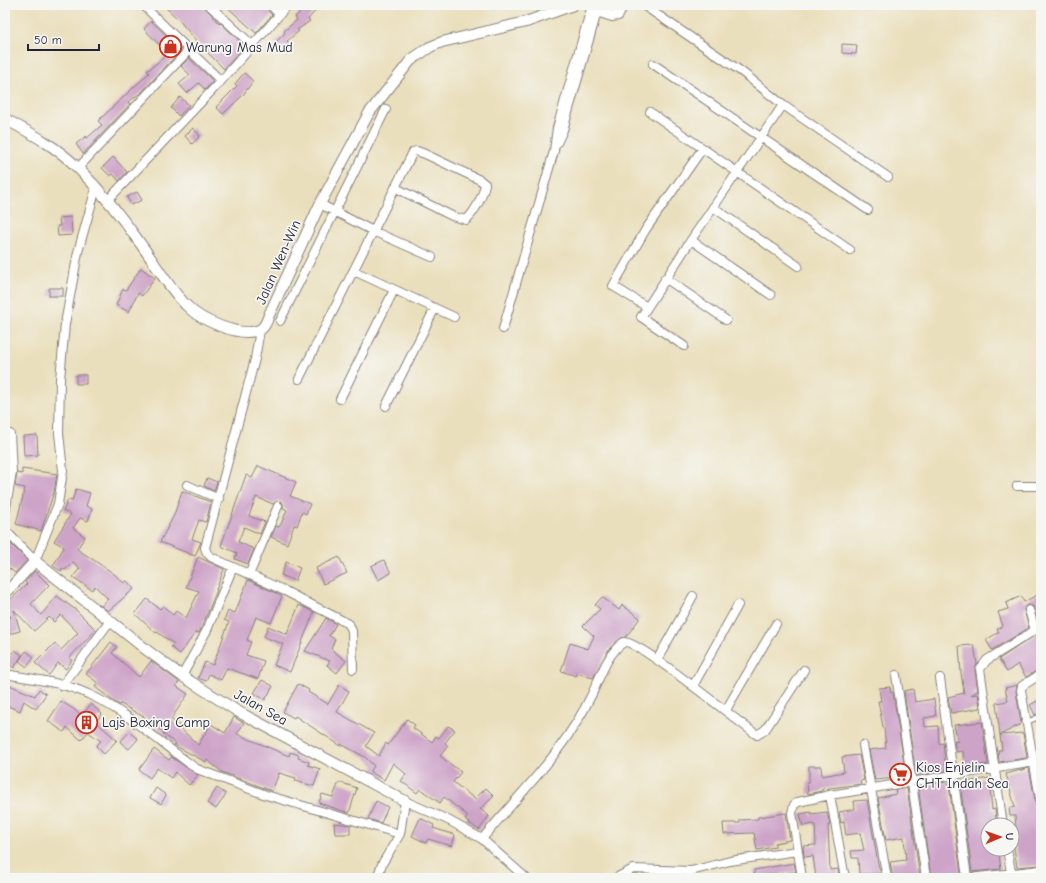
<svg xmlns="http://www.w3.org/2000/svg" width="1046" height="883" viewBox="0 0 1046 883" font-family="'Comic Neue',sans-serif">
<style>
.building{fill:#cda3c8}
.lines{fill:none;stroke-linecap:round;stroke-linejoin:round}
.service-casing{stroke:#86807c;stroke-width:6}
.minor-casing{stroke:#86807c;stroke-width:10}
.tertiary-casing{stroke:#86807c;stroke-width:12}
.service{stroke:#fff;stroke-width:4}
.minor{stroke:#fff;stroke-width:8}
.tertiary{stroke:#fff;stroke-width:10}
.labels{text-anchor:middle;stroke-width:3.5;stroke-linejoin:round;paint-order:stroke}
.poi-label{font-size:14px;fill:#22223b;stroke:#f6f6f2;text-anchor:start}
.street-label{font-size:14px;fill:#22223b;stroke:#f6f6f2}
</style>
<rect width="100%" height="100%" fill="#f6f6f2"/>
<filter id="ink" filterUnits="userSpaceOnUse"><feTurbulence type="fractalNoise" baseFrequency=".025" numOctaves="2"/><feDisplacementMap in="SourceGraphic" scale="8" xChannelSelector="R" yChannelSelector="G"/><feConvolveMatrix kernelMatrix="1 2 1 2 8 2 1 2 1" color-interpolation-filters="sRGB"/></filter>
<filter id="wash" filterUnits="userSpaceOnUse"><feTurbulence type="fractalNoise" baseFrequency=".012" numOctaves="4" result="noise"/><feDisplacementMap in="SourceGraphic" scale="16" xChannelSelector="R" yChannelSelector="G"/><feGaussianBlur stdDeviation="0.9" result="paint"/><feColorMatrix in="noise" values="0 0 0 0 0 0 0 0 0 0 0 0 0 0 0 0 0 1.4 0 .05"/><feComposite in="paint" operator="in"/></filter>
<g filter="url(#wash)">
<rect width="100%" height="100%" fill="#eadfbc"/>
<g id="blocks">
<path class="building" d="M163,5H203L220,24L221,23L245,46L224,69L198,43L178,19Z
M225,5H264L272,15L256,33Z
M308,5H321L308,19L310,21L297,30L299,31L287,41L291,45L284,52L275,43L285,33L284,31L297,20L295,17Z
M151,21L181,50L142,92L128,102L130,104L83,154L76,144L86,136L87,138L102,125L98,121L149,73L147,71L168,54L144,29Z
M842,44L857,45L856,54L842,53Z
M189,58L213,81L205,90L199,83L187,93L179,84L190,75L181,66Z
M244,73L253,81L243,95L223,114L216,107L237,86L235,84Z
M180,97L189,105L179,116L171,108Z
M193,128L200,136L192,144L185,136Z
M113,157L127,172L119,181L113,174L110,176L102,168Z
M137,192L142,200L131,205L127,197Z
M71,217L72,235L58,236L57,226H60L59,218Z
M141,268L155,278L142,296L138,293L129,312L116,305L123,289L126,290Z
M49,288H63V296H49Z
M76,375H86V384H76Z
M37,435L38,455L24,456L23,436Z
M258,466L296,482L290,496L310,504L306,514L302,512L297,526L294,525L287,544L271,537L276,526L279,527L281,524L287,510L283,508V503L280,501L273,504L256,497L249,516L265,522L260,534L244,527L238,542L254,549L248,564L235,559L237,553L221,546L246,475L252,478Z
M22,469L57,474L54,492L41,531L16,524L25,488L15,486L17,473L22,474Z
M207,478L217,482L214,491L204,486Z
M76,489L90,493L86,506L92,509L88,521L80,518L73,528L85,537L77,549L113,573L124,583L126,580L134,589L108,611L101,606L108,599L95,586L92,590L73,577L80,568L73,562L65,570L62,568L61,571L53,566L64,547L54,541L71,514L63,511L68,500L72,501Z
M182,491L211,502L206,522L199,520L192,539L201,542L195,556L160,542L174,515Z
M5,538L27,560L15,573L5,565Z
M198,557L224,569L216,590H217L200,631L199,633L196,632L180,654L171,647L174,644L157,632L156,633L135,614L147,599L160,609L163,606L173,615L176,611L186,618L199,591L186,587Z
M339,557L347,573L323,584L316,568Z
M384,560L391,573L378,580L371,566Z
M286,562L300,568L295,581L281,575Z
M35,571L49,585L31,604L41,615L57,596L76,610L96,630L69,658L72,660L66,669L58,663L49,675L35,663L55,643L61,650L78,633L61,615L54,622L49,617L34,631L14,610L20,631L5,635V619L11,617L5,610V605L27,584L25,582Z
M248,580L282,596L271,623L256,617L247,640L251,642L246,655L264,661L258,679L227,668L221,680L209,674L206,681L198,678L205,662L213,665L229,622L224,620L228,611L235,613Z
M1041,593V668L1026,677L1018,664L1007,672L999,659L1040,632L1033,606L1027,605L1024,609L1029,628L992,650L986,640L999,632L997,629L1003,626L998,612L1008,609L1006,603L1021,596L1024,602Z
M602,597L619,610L622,605L640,618L626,637L621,638L609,649L593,678L577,673L576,676L561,671L570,643L588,649L594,636L583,626L600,609L595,605Z
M299,605L314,612L290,672L274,665L283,644L264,637L268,626L287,634Z
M326,618L336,624L329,636L335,639L331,649L346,661L337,673L327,665L330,661L305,651Z
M111,642L117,647L112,653L139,677L151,661L179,682L176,686L188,694L171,719L182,728L181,729L198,745L211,724L225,733L234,717L244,723L237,734L289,756L290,752L299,755L298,758L309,762L308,765L320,769L314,786L295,781L296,778L279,773L272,791L222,772L207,760L206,762L174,745L176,744L163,734L164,732L144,717L121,704L119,705L116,703L95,687L98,683L86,674Z
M974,645L977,664L975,670L978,691L971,695L978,694L980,708L951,713L948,697L964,693L961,673L959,646Z
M15,650L22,655L14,668L7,663Z
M26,651L34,657L27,667L19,661Z
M262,680L273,686L265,700L254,693Z
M5,683L35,696L39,689L46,694L36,709L24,701L20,711L5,705Z
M298,684L309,690L308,692L328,704L339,685L349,691L337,712L374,733L366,746L379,756L386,743L388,745L407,719L415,725L413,728L432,742L436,736L439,738L448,726L455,730L445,743L448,746L440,756L461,772L453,782L475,799L486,788L494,796L480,809L489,816L479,830L465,820L468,816L444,797L440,803L420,789L417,793L401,781L406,774L393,763L384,780L370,772L374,766L365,757L341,744V746L295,716L294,718L283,712Z
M1017,685L1016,691L1021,724L1000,735L996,703L1008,701L1005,688Z
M890,687L891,693L893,692L906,777L875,780L869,750L886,748L884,727H883L878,701H881L879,688Z
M913,689L915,702L934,699L936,716L924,718L925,727L938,726L939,744L943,743L946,771L916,776L904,691Z
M1041,699V713L1035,715L1030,705Z
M61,701L82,715L91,704L102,714L96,722L117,740L104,754L96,746L101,741L88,732L81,740L67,727L64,732L48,721Z
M982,722L988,764L964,768L963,751L956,752L954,742L958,741L954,725Z
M129,732L138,739L129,749L120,742Z
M1023,733L1027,758L999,762L998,750H1002L1000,735Z
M154,749L169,760L171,757L198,775L189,785L175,772L171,778L157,768L150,778L139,770Z
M859,755L864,780L860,781L861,784L822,789V791L808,794L807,782L809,781V766H821L822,776L844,772L842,757Z
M1029,768L1036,805L1040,809L1041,865L1017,867L1013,841L1017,840L1015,816H1010L1009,808L1015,807L1006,774Z
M989,778L992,810L995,809L996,821H994L995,825H988V849H998L1001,869L972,872L960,783Z
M339,782L357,788L349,813L319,803L322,794L333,797Z
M947,782V785H949L961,874L945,878H931L918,786Z
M156,788L166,795L161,804L150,798Z
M217,788L226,794L216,809L207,803Z
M907,788L920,878H893L890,862L906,860L904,837L886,840L878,798L896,794L895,790Z
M867,800L878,864L881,874H859L858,858H852L851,851L864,850L860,833L846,835L844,822L841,823L839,812L855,809L854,801Z
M376,801L388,807L381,823L368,819Z
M811,812V814L827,812L830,825H828L830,870L838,869L839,878H816L813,856L804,857L803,846L816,845L815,825L814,824L803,826L800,814Z
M786,813L790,840L775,843V847L757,850L754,833L724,834L723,823H740V820L758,819V817Z
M420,818L434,825L433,828L455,835L452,846L428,839L426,843L412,836Z
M334,823L350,825V834H335Z
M794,863L796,872L781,874V877L755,878L754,870Z"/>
</g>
</g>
<g filter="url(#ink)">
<use href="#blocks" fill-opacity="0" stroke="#86807c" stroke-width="1"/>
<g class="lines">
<defs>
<path id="service" d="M1027,722L1041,716"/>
<path id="minor" d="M143,5L221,81
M209,5L253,46
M270,5L279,14
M643,5L742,72L783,105L888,177
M653,64L868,210
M650,112L850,250
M557,143L563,130L599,5
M78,168L188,51
M107,201L221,81L288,5
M320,204L373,231L432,257
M713,207L798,266
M691,240L771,295
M354,271L454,317
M665,278L726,320
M647,307L613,286L646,229L703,148
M280,321L386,109
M503,329L554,151L557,128L592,5
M260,330L255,359L205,548L207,553L211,557L285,591L349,624L352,631L353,669
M684,346L641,317L691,240L783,105
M299,379L413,152L417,151L425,154L480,180L485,184C483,196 475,212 466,220L452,216L396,188
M340,399L394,290
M386,406L435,308
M187,485L219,499
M1017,486H1041
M5,513L12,472L10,434
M5,530L35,561L58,504L63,471L59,433L60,379L65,324L78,252L96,188
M249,575L278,506
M657,660L693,596
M5,674C32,679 63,682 88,694C128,712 161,744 197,769L266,795L400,834
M1041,674L1022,686L1021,690L1041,804
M896,675L926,878
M182,676L207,630L233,567
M940,678L967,878
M62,686L110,621
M693,686L738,605
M726,710L776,624
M863,745L887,878
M830,795L845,878
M1003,825L980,669L987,660L1035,630L1029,610
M482,839C522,791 565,751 592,694C600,677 608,652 624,642C639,640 738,722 757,735L765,730L804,670
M1007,849L1012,878
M377,878L382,864L400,834L405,801L448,820L482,839L526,878
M616,878L633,869L691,871L730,861L797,851
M802,878L792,813L794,805L798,802L830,795L1041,761
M969,878L1041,870"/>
<path id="tertiary" d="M597,11L612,16L618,15L623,5
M5,119C31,133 57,147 78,168C103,193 125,221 145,250C157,267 172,292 187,306C200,320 240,338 259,330C265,328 267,320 269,315L320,204L369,113L411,60L430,47L442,42L526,22L573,5
M5,594L35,561L148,651L182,676L237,711L405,801"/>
</defs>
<use href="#service" class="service-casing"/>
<use href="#minor" class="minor-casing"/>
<use href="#tertiary" class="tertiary-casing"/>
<use href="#service" class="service"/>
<use href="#minor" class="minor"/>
<use href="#tertiary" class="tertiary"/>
</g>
</g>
<defs>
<symbol id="shop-ring" viewBox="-11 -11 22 22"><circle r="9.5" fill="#f6f6f2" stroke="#c8321e" stroke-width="1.5"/><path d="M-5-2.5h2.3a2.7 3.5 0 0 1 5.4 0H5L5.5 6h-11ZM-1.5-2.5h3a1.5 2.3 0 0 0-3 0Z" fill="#c8321e"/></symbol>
<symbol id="building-ring" viewBox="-11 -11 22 22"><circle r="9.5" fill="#f6f6f2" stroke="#c8321e" stroke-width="1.5"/><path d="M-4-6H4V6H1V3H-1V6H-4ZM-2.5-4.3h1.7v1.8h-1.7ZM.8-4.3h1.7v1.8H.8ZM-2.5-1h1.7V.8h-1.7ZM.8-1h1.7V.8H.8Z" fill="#c8321e"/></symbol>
<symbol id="supermarket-ring" viewBox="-11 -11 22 22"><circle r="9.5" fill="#f6f6f2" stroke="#c8321e" stroke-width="1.5"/><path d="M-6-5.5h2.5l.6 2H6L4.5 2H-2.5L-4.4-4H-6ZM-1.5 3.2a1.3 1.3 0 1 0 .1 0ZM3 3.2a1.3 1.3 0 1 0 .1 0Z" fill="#c8321e"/></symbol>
</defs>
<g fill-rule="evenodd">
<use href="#shop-ring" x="158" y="34" width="25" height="25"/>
<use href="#building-ring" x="74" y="710" width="25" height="25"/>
<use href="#supermarket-ring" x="888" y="762" width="25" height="25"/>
</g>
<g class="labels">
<g class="poi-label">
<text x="186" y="52">Warung Mas Mud</text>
<text x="102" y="727">Lajs Boxing Camp</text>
<text x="916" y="772">Kios Enjelin<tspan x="916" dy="16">CHT Indah Sea</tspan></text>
</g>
<g class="street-label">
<text transform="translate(278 262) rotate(-66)" y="5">Jalan Wen-Win</text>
<text transform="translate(261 707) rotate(29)" y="5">Jalan Sea</text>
</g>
</g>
<rect width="1046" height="883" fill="none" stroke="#f6f6f2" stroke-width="20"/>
<g transform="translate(1000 837) rotate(88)"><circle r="19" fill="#f6f6f2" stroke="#a1a1a9"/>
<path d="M0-3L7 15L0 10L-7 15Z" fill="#c8321e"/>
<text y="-6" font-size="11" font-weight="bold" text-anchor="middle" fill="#22223b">U</text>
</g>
<path d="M28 44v6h71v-6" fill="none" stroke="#22223b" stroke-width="2"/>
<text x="34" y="44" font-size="12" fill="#22223b" stroke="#f6f6f2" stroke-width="3" paint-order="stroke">50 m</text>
</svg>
